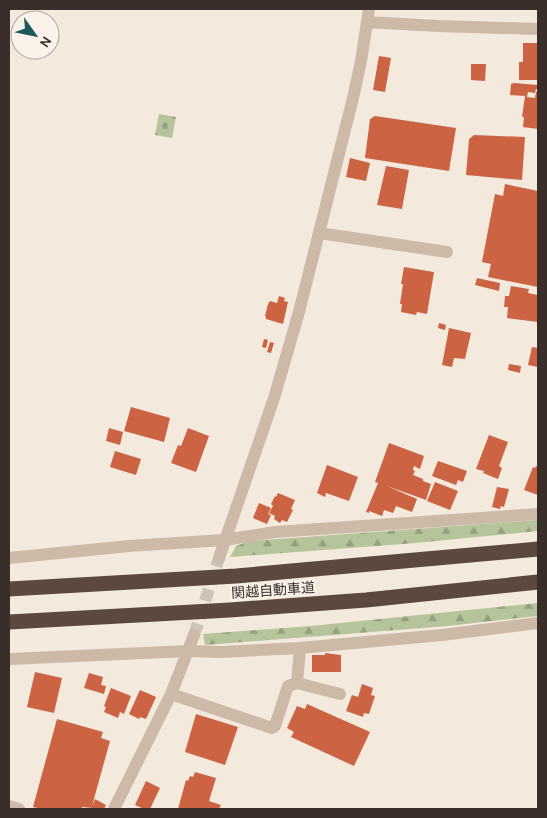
<svg xmlns="http://www.w3.org/2000/svg" width="547" height="818" viewBox="0 0 547 818" font-family="Karla,'Noto Sans JP',sans-serif">
<style>
.forest{fill:url(#forest-firs)}
.cemetery{fill:url(#cemetery-stones)}
.building{fill:#cc6443}
.lines{fill:none;stroke-linecap:round;stroke-linejoin:round}
.minor-tunnel{stroke:#cfc4b9;stroke-width:12;stroke-dasharray:12 6;stroke-linecap:butt}
.minor{stroke:#cdb9a8;stroke-width:12}
.highway{stroke:#5b483f;stroke-width:15}
.labels{text-anchor:middle;stroke-width:4;stroke-linejoin:round;paint-order:stroke}
.street-label{font-size:14px;fill:#392e29;stroke:#fbf3ea}
</style>
<defs>
<pattern id="forest-firs" width="22" height="20" patternUnits="userSpaceOnUse" patternTransform="scale(1.25)"><rect width="22" height="20" fill="#b6c49c"/><path d="M5 1l3.5 6h-7zM16 11l3.5 6h-7z" fill="#95a07f"/></pattern>
<pattern id="cemetery-stones" width="16" height="16" patternUnits="userSpaceOnUse" patternTransform="scale(1.25)"><rect width="16" height="16" fill="#b6c49c"/><path d="M2 7V4a2 2 0 0 1 4 0v3zM10 15v-3a2 2 0 0 1 4 0v3z" fill="#95a07f"/></pattern>
</defs>
<rect width="100%" height="100%" fill="#f4e9dd"/>
<path class="forest" d="M538,520V531L416,543L230,557L236,546L249,541Z
M538,603V616L448,626L205,645L203,634L311,626Z"/>
<path class="cemetery" d="M159,114L176,117L172,138L155,135Z"/>
<path class="building" d="M523,43H538V80H519V62H523Z
M379,56L391,58L385,92L373,90Z
M471,64H486L485,81L471,80Z
M514,83L538,85V89H536L535,93L528,92L527,97L535,98L536,92H538V129L523,127L524,117H522L525,96L510,95L511,84Z
M375,116L456,128L449,171L365,158L370,119Z
M474,135L525,137L522,180L466,175L469,139Z
M350,158L370,163L366,181L346,177Z
M386,166L409,170L402,209L377,205Z
M505,184L538,191V287L488,277L491,264L482,262L495,194L503,196Z
M404,267L434,272L427,314L417,312L416,315L401,312L402,304H400L403,284H401Z
M477,278L500,283L499,291L475,285Z
M511,286L529,289L528,293L538,295V322L507,318L508,307H504L505,296H509Z
M279,296L285,298L284,301L288,302L283,324L266,319V317L265,316L268,304L270,301L277,303Z
M439,323L446,325L445,330L438,328Z
M449,328L471,333L465,359L454,358L452,367L442,365Z
M264,339L268,340L266,348L262,347Z
M270,342L274,343L271,353L267,352Z
M532,347L538,348V367L528,365Z
M509,364L521,366L520,373L508,370Z
M131,407L170,418L164,442L124,431Z
M109,428L123,432L120,445L106,441Z
M188,428L209,436L196,472L171,463L178,445L181,446Z
M489,435L508,442L499,466L502,468L498,479L483,473L484,471L476,469Z
M389,443L424,456L420,469L414,466L413,470L415,471L413,475L423,479V481L431,484L426,500L387,486L417,499L412,512L396,506L393,513L384,510L382,516L369,511V513L366,512L378,483L375,482Z
M115,451L141,459L136,475L110,467Z
M438,461L467,471L463,482L458,480L456,485L432,476Z
M327,465L358,477L349,501L326,493L325,497L317,493Z
M536,466L538,467V495L524,490L533,467L535,468Z
M435,482L458,491L450,510L427,501Z
M497,487L509,489L504,507L501,506L500,509L492,507Z
M278,493L295,500L291,509L293,510L287,522L282,520L280,523L274,519L275,516L269,513L273,506L271,504L275,496L276,497Z
M259,503L271,508L268,514L271,515L267,524L253,518Z
M325,653L341,655V672H312V655H325Z
M35,672L62,678L54,713L27,707Z
M89,673L103,677L101,685L106,686L104,694L84,688Z
M362,684L373,688L371,695L375,696L369,714L364,713L363,717L346,711L352,695L358,697Z
M111,688L131,696L124,714L120,712L118,718L104,712L106,707L104,706Z
M140,690L156,697L146,719L140,717L139,719L129,714Z
M307,704L370,732L354,766L291,737L294,732L287,728L297,706L305,709Z
M196,714L238,727L225,765L185,752Z
M57,719L103,732L101,738L110,741L92,806L95,799L106,805L104,809L82,807V809H42L33,807Z
M195,772L216,778L209,801L221,805L219,809H178L186,780L188,781L190,776L193,777Z
M146,781L160,788L150,809H144L135,805Z"/>
<g class="lines">
<path class="minor-tunnel" d="M194,635L219,558"/>
<path class="minor" d="M367,22L438,26L538,29
M319,233L447,252
M9,558L129,546L224,540L275,532L538,514
M219,558L274,398L299,312L353,98L361,61L369,9
M9,659L189,651L221,652L300,648L442,635L538,623
M297,683L300,648
M171,694L272,728L275,726L288,686L297,683L340,694
M9,806L19,809
M114,809L171,694L194,635"/>
<path class="highway" d="M9,589L236,576L538,549
M9,622L230,610L366,600L538,582"/>
</g>
<g class="labels">
<g class="street-label">
<text transform="translate(273 590) rotate(-4)" y="5">関越自動車道</text>
</g>
</g>
<rect width="547" height="818" fill="none" stroke="#392e29" stroke-width="20"/>
<g transform="translate(35 35) rotate(123)"><circle r="24" fill="#fbf3ea" stroke="#ada49d"/>
<path d="M0-4L9 19L0 12L-9 19Z" fill="#1c595d"/>
<text y="-8" font-size="14" font-weight="bold" text-anchor="middle" fill="#392e29">N</text>
</g>
</svg>
